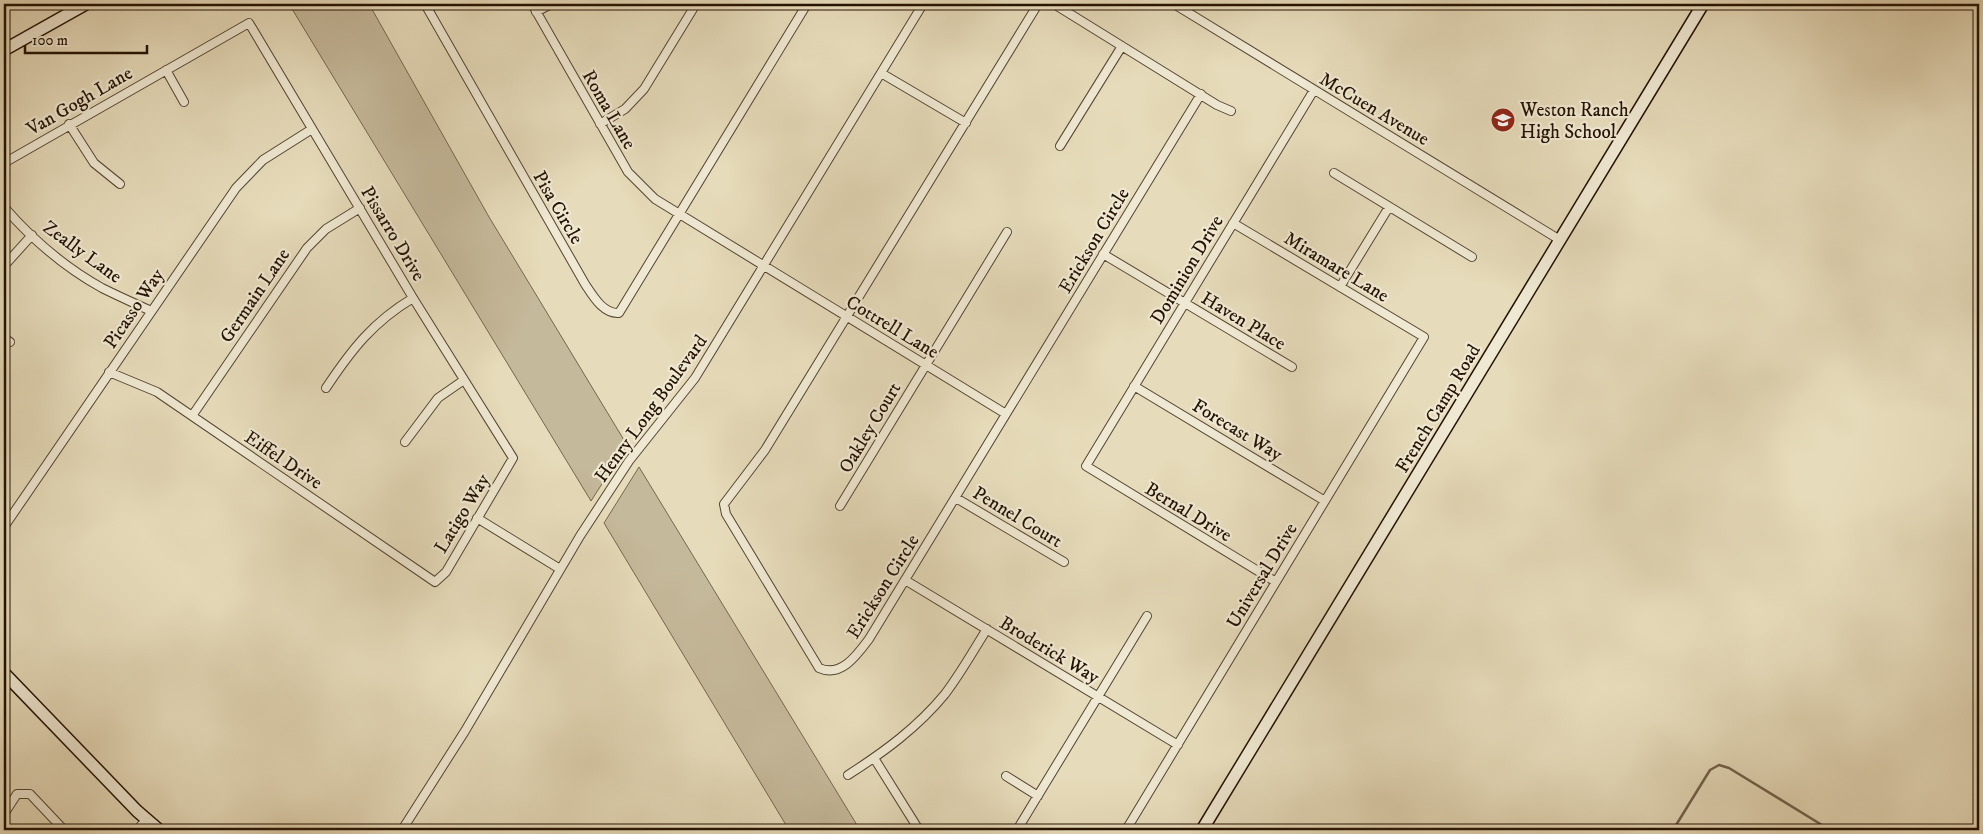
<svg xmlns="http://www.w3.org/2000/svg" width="1983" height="834" viewBox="0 0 1983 834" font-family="'IM FELL DW Pica',serif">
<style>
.green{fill:#c5b99b;stroke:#74664f}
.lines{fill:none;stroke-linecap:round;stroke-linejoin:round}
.stream{stroke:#71624c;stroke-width:2.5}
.street-casing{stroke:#544431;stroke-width:10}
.secondary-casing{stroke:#241203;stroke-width:14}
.street{stroke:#efe8d2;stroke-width:8}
.secondary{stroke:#efe8d2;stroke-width:11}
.labels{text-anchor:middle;stroke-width:4.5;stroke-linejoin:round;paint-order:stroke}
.street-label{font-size:19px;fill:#241203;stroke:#efe8d2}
.poi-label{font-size:19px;fill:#241203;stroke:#efe8d2;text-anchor:start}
</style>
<rect width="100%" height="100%" fill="#e6dbba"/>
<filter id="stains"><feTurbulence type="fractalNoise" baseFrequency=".004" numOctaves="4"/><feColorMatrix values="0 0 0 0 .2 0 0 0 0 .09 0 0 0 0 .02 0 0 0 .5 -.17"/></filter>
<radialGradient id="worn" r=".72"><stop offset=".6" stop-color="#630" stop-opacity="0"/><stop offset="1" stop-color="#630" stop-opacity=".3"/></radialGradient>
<path class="green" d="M289,4H369L489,217L627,445L591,501Z
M639,467L860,830H789L604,523Z"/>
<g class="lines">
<path class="stream" d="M1673,830L1710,770L1719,765L1729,768L1830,830"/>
<defs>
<path id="street" d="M425,4L585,284C593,296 603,314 619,313L807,4
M532,4L628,172L655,199L1006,414
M1038,4L765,450L724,504L726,514L819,668C841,678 857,655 869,639L1201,94
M1054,4L1217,105L1231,111
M1174,4L1560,240
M536,12L551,4
M166,70L184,102
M881,73L966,123
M69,124L94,163L120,184
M600,124L625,109L644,89L696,4
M1060,146L1122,46
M4,163L249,23L413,298L513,458L446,572L435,582L157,392L109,372
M1334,173L1472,257
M4,207C31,238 66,268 102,288C118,296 134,303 151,311
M1103,254L1292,367
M4,266L32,235
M1340,287L1389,207
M4,338L10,342
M1134,386L1325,501
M326,388C352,349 373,322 413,298
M192,416L307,248L326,229L360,208
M405,442L438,398L464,380
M956,498L1064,562
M840,506L1007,232
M477,518L560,569
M4,527L236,188L263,160L312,129
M905,580L1178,745
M1276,582L1086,466L1314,90
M874,758L919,830
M848,775C884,752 918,727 945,694C961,673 973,651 987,629
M1006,776L1038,796
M4,814L17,794H30L64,830
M137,830L146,820
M402,830L465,731L580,536L629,461L695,378L923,4
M1017,830L1147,616
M1126,830L1424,337L1233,223"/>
<path id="secondary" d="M4,50L86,4
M4,673L137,811L159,830
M1202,830L1703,4"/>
</defs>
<use href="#street" class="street-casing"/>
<use href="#secondary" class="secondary-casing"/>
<use href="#street" class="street"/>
<use href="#secondary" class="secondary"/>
</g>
<defs>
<symbol id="school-disc" viewBox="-11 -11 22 22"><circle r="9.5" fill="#8f2418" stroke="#efe8d2"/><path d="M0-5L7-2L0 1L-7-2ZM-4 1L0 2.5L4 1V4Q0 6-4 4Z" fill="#fff"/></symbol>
</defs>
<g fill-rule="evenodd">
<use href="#school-disc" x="1489" y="106" width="28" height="28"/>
</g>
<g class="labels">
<g class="street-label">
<text transform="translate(79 100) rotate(-30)" y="7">Van Gogh Lane</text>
<text transform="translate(1375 108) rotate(31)" y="7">McCuen Avenue</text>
<text transform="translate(610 109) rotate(60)" y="7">Roma Lane</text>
<text transform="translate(559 207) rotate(60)" y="7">Pisa Circle</text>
<text transform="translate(394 233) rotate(59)" y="7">Pissarro Drive</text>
<text transform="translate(1093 240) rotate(-59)" y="7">Erickson Circle</text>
<text transform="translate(83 251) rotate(36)" y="7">Zeally Lane</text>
<text transform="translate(1337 266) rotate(31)" y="7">Miramare Lane</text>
<text transform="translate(1186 269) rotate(-59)" y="7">Dominion Drive</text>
<text transform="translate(254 295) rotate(-56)" y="7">Germain Lane</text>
<text transform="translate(133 308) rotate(-56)" y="7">Picasso Way</text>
<text transform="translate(1244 320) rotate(31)" y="7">Haven Place</text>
<text transform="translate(893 326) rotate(31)" y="7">Cottrell Lane</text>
<text transform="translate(650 408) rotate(-54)" y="7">Henry Long Boulevard</text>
<text transform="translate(1437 408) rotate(-59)" y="7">French Camp Road</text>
<text transform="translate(869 427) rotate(-59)" y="7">Oakley Court</text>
<text transform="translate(1238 429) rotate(31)" y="7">Forecast Way</text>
<text transform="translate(284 459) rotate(34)" y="7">Eiffel Drive</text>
<text transform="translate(1189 511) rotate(31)" y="7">Bernal Drive</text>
<text transform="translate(461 513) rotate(-59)" y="7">Latigo Way</text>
<text transform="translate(1018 516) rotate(31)" y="7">Pennel Court</text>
<text transform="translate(1261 575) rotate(-59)" y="7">Universal Drive</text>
<text transform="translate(882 586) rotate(-58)" y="7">Erickson Circle</text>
<text transform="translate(1050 649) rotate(31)" y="7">Broderick Way</text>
</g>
<g class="poi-label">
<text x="1520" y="116">Weston Ranch<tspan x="1520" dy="22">High School</tspan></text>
</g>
</g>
<rect width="1983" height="834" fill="none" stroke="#e6dbba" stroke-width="20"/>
<rect x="5" y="5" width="1973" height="824" fill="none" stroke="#241203" stroke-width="2.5"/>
<rect x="10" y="10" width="1963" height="814" fill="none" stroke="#241203"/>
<path d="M25 45v8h122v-8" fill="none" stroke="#241203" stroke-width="2.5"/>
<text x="32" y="45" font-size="15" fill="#241203" stroke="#efe8d2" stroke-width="4" paint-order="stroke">100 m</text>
<rect width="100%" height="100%" filter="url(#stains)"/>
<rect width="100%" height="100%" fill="url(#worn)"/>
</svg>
